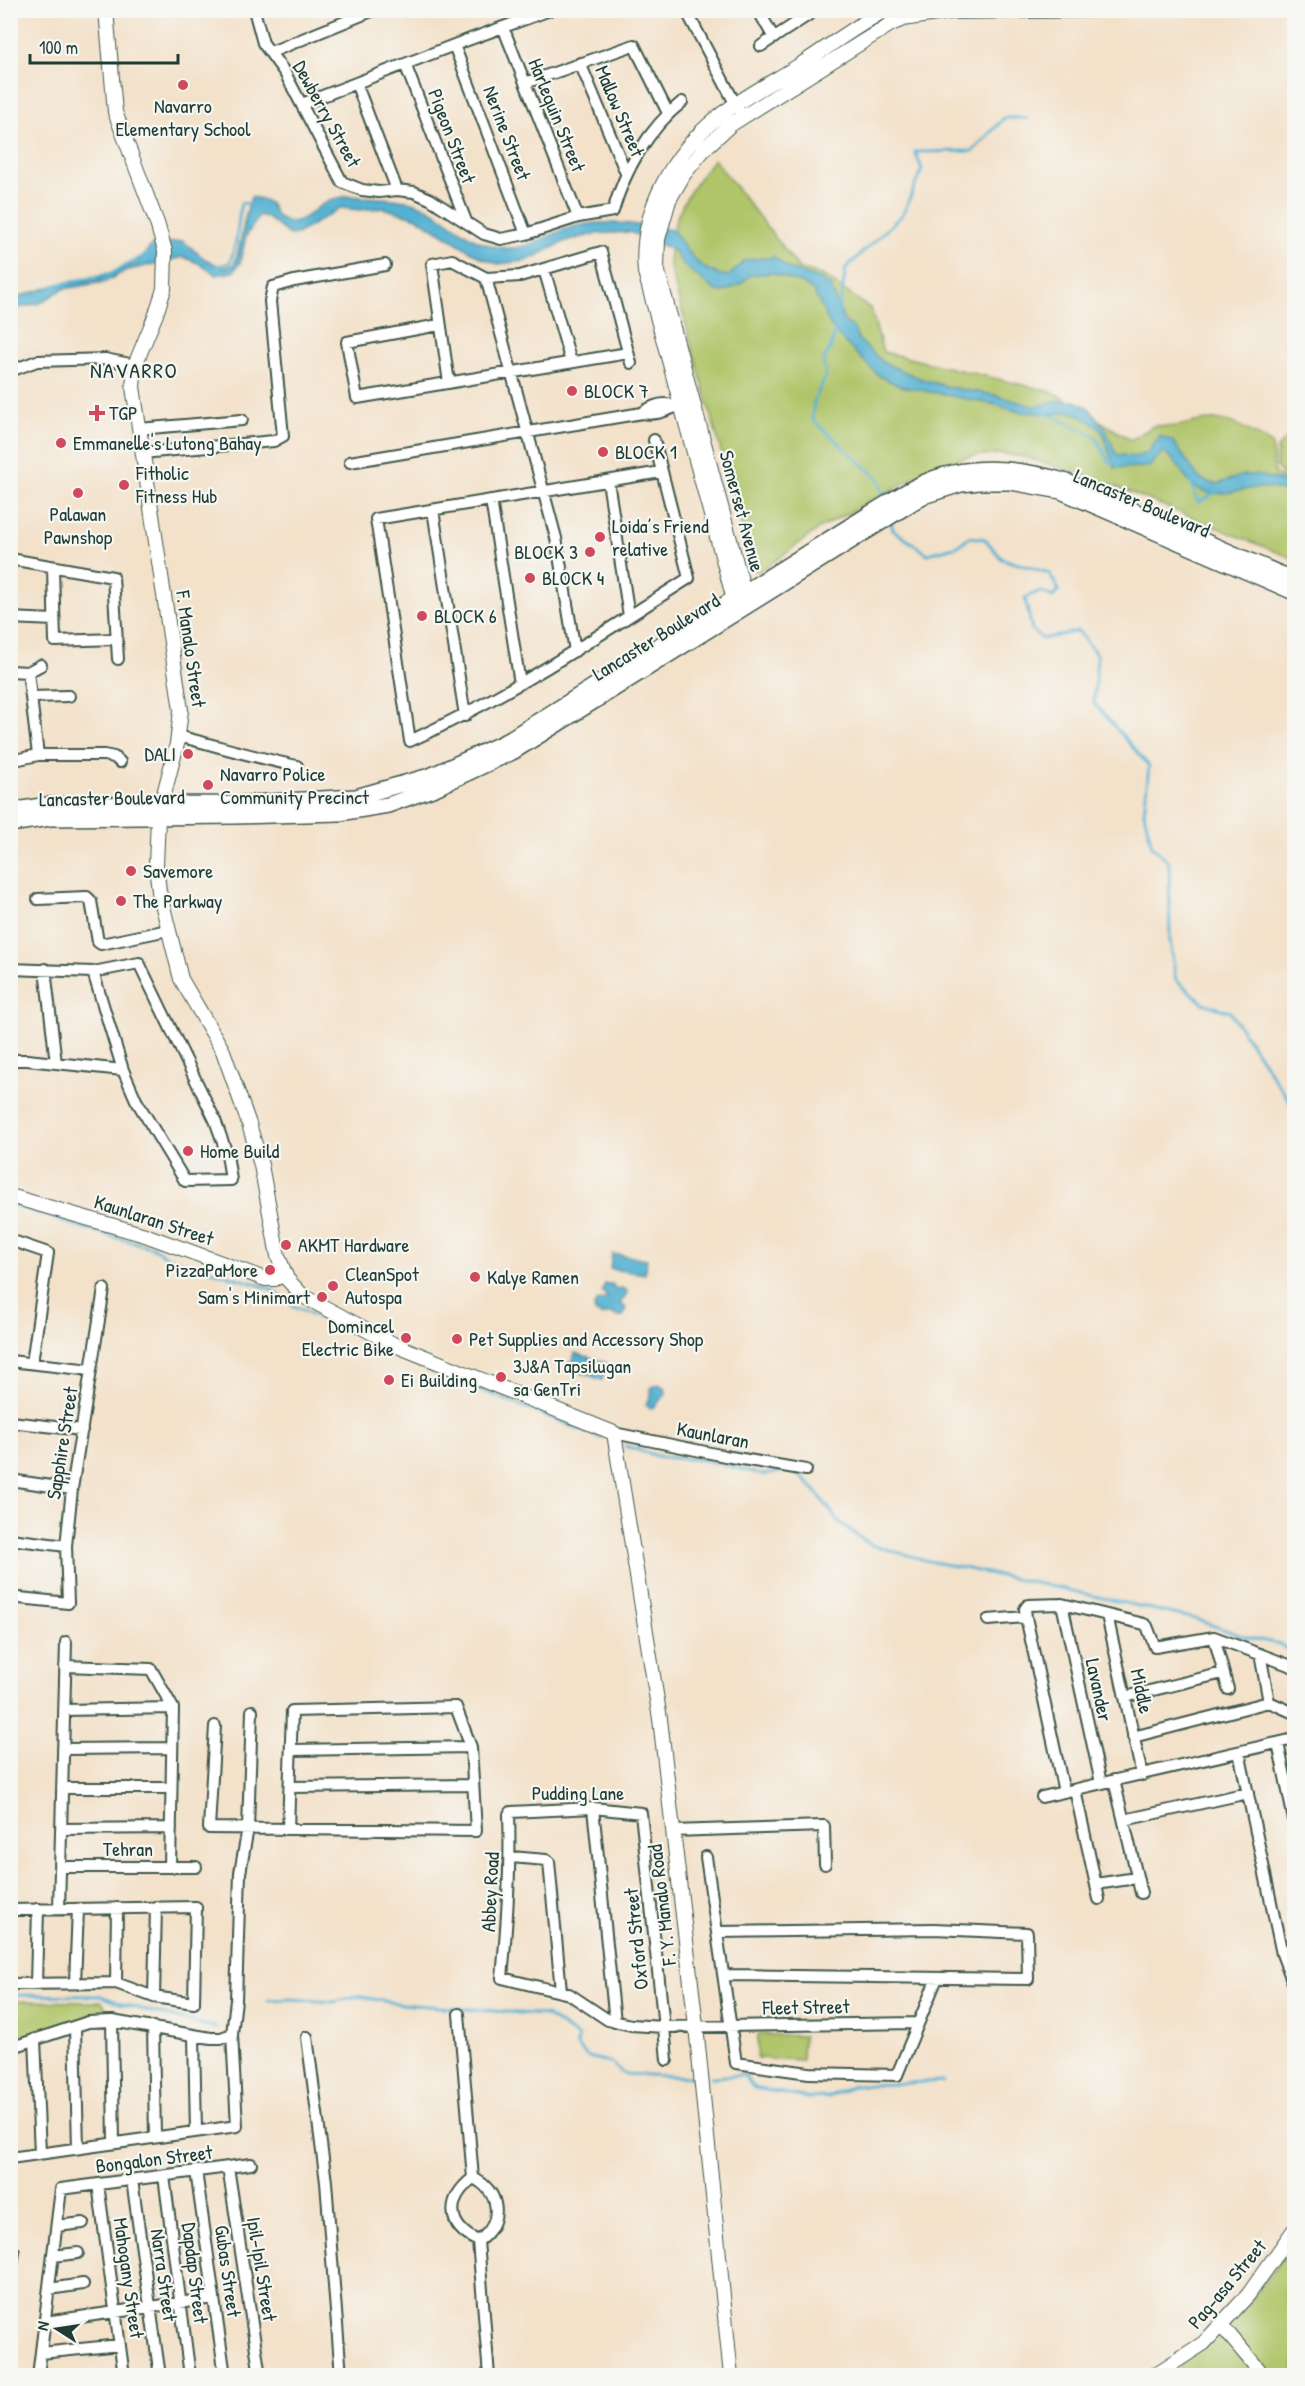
<svg xmlns="http://www.w3.org/2000/svg" width="1305" height="2386" viewBox="0 0 1305 2386" font-family="'Patrick Hand',sans-serif">
<style>
.green{fill:#b0c569;stroke:#68814e;stroke-width:1.5}
.water{fill:#53b1d2;stroke:#397783;stroke-width:1.5}
.lines{fill:none;stroke-linecap:round;stroke-linejoin:round}
.stream{stroke:#53b1d2;stroke-width:3}
.minor-casing{stroke:#3f564a;stroke-width:14}
.tertiary-casing{stroke:#3f564a;stroke-width:16}
.secondary-casing{stroke:#3f564a;stroke-width:18}
.minor{stroke:#fff;stroke-width:10}
.tertiary{stroke:#fff;stroke-width:14}
.secondary{stroke:#fff;stroke-width:15}
.poi-dot{fill:#d1495b;stroke:#f6f6f2;stroke-width:2}
.labels{text-anchor:middle;stroke-width:4.5;stroke-linejoin:round;paint-order:stroke}
.poi-label{font-size:20px;fill:#1f3d34;stroke:#f6f6f2;text-anchor:start}
.street-label{font-size:20px;fill:#1f3d34;stroke:#f6f6f2}
.quarter-label{font-size:22px;letter-spacing:1.5px;fill:#1f3d34;stroke:#f6f6f2}
</style>
<rect width="100%" height="100%" fill="#f6f6f2"/>
<filter id="ink" filterUnits="userSpaceOnUse"><feTurbulence type="fractalNoise" baseFrequency=".0167" numOctaves="2"/><feDisplacementMap in="SourceGraphic" scale="12" xChannelSelector="R" yChannelSelector="G"/><feConvolveMatrix kernelMatrix="1 2 1 2 8 2 1 2 1" color-interpolation-filters="sRGB"/></filter>
<filter id="wash" filterUnits="userSpaceOnUse"><feTurbulence type="fractalNoise" baseFrequency=".008" numOctaves="4" result="noise"/><feDisplacementMap in="SourceGraphic" scale="24" xChannelSelector="R" yChannelSelector="G"/><feGaussianBlur stdDeviation="1.35" result="paint"/><feColorMatrix in="noise" values="0 0 0 0 0 0 0 0 0 0 0 0 0 0 0 0 0 1.4 0 .05"/><feComposite in="paint" operator="in"/></filter>
<g filter="url(#wash)">
<rect width="100%" height="100%" fill="#f3e1c9"/>
<path class="green" d="M714,159L799,268L824,276L871,309L883,352L1053,392L1131,440L1155,425C1177,430 1190,421 1211,420C1233,418 1254,434 1272,444L1274,472L1294,489V559L1102,481L1025,457L1003,454L971,456L934,467L820,528L760,572L754,570L669,264C670,253 670,240 673,230C679,203 698,180 714,159Z
M1294,431V486L1276,467L1277,448Z
M11,2001L102,2002L113,2018L70,2024L11,2042Z
M758,2034L803,2036L802,2060L757,2058Z
M1288,2252L1294,2260V2375H1187L1179,2365L1247,2304Z"/>
<path class="water" d="M349,196C368,198 400,197 418,204C453,217 465,245 507,248C529,249 551,233 572,227C606,218 639,225 673,230C689,253 699,273 729,276L745,260L774,257L788,268L821,280L830,285L844,321L853,327L859,340L884,363L922,379L949,387L995,395L1036,407L1054,401H1076L1089,408L1105,428L1116,454L1134,457L1147,453L1160,436L1173,441L1199,478L1210,483L1217,484L1243,475H1258L1278,480L1294,487V496C1256,474 1231,504 1198,489C1187,484 1182,470 1174,461C1171,457 1166,454 1163,452L1149,467L1115,468L1102,432L1096,425L1079,415L1068,412L1055,414L1020,412L992,404L900,386L879,376L842,340L831,327L814,292L803,284L772,273L751,275L739,285L724,292L716,291L683,265L673,250L630,232L596,234L566,241L526,261L498,264L480,257L417,218L383,208L360,210L340,208L297,234L289,235L268,218L260,215L246,236L240,263L233,272L216,275L198,263L183,257L125,271L105,282L63,289L40,303L10,310V294L17,297L63,283L95,280L137,263L152,245L183,241L205,259L224,268L234,265C242,243 243,219 251,197C282,201 267,213 283,220C301,228 315,206 330,200C335,198 343,197 349,196Z
M612,1254L647,1259L645,1274L610,1269Z
M605,1284H612L616,1289L622,1288L627,1291L626,1296L620,1303L626,1308L623,1316L618,1317L611,1313L602,1316L595,1312L594,1307L596,1302L608,1298L602,1291Z
M575,1353L607,1363L602,1380L568,1368L567,1363L573,1361Z
M658,1384L664,1387L666,1394L654,1407L649,1408L646,1405L651,1395V1388Z"/>
<g class="lines">
<path class="stream" d="M217,266L230,263L236,242L241,203L250,204
M52,286L112,273L147,254
M839,311L846,268L903,214L922,169L915,152L973,151L1004,118H1027
M835,330L832,344L823,362L826,376L814,401L812,419L879,479L885,500
M1045,413L1095,436L1110,463L1114,462
M1190,480L1198,503L1216,492
M891,521L893,530L928,554L958,546L969,537L985,539L1002,559L1049,573L1059,590L1053,597L1040,591L1025,598L1032,630L1043,639L1078,631L1097,655L1094,703L1149,766L1144,813L1152,846L1169,862L1170,941L1176,980L1203,1003L1230,1012L1294,1108
M10,1204L103,1234L152,1247L167,1257L269,1288L294,1306L377,1344L400,1358L602,1438
M625,1446L661,1457L704,1460L765,1475L782,1471
M797,1473L813,1488L839,1522L871,1545L929,1561L1050,1586L1195,1619L1245,1637L1280,1644L1294,1656
M10,1995L101,1996L122,2004L216,2028
M268,2000L292,1999L334,2002L357,1996L400,2004L546,2015L578,2037L577,2046L588,2057L612,2063L623,2074L693,2077
M711,2077L744,2075L754,2088L809,2098L827,2097L854,2086L943,2081"/>
</g>
</g>
<g filter="url(#ink)">
<g class="lines">
<defs>
<path id="minor" d="M254,10L263,43L285,73L342,182L362,190L379,192L397,190L414,192L430,199L484,234L501,239L526,234L578,217L613,211C625,170 648,129 682,102
M686,10L739,111
M758,10L774,38
M503,27L578,217
M454,45L526,234
M761,46L816,10
M271,52L374,10
M580,63L626,173
M405,64L466,221
M356,83L397,190
M525,83L634,45L668,113
M302,104L454,45L550,10
M544,269L571,362
M486,278L556,538L575,651
M439,325L347,342L357,398L628,353
M10,371L37,361L105,359L135,365
M449,383L432,264L452,260L486,278L520,276L601,252L631,363
M642,413C652,406 663,401 674,406
M139,429L242,420
M654,440L689,578C598,636 508,696 410,741L376,519L661,472
M142,453L274,441L283,436L270,301L273,287L294,281L385,265
M350,462L642,413C660,416 670,408 686,403
M608,481L629,616
M491,500L520,684
M433,510L465,716
M10,559L113,577L118,659
M53,567L55,641L117,639
M10,618L54,620
M10,671L28,672L41,665
M28,672L38,755
M31,697L69,696
M178,736C218,746 257,758 297,766
M10,761L38,755H104L114,757L120,762
M38,899L87,897L91,901L98,942L101,944L168,930
M10,969L93,972L139,963L215,1120L227,1154L231,1180L185,1181L136,1100L123,1070L93,972
M45,969L56,1063
M10,1060H27L123,1070
M10,1240L48,1253L32,1363
M10,1361L91,1370
M10,1422L82,1430
M614,1433L725,1456L806,1470
M10,1480L72,1489
M10,1539L66,1546
M10,1597L68,1603L66,1546L72,1489L104,1289
M1062,1604L1101,1783
M1107,1615L1142,1775
M988,1620L1026,1617
M1214,1637L1228,1689
M1260,1654L1269,1702
M65,1666L151,1669L173,1708L170,1867
M1125,1697L1223,1673
M64,1710L173,1708
M215,1726L209,1828L476,1831L471,1747L456,1707L292,1711L288,1829
M1133,1737L1269,1702L1294,1713
M1278,1743L1294,1820
M63,1749L172,1748
M292,1750L471,1747
M1239,1752L1282,1954L1294,1985
M1114,1780L1141,1893
M290,1787L473,1785
M62,1788H171
M1075,1790L1099,1899
M1064,1792L1026,1617L1025,1609L1028,1605L1062,1604L1144,1624L1147,1626L1155,1647L1214,1637L1294,1667
M1042,1797L1294,1739
M593,1808L615,2022
M1124,1820L1248,1793
M61,1829L171,1828
M673,1831L824,1826L825,1864
M511,1857L546,1860L549,1862L561,1991
M706,1857L736,2063L809,2073L897,2075L937,1978
M60,1867H196
M1096,1884L1136,1878
M59,1909L66,1642
M10,1910L196,1907L194,2003L154,1997L116,1983L10,1984
M718,1932L934,1929L1027,1933L1028,1979L724,1975
M1282,1954L1294,1946
M75,1983L78,1909
M116,1983L117,1908
M36,1984L38,1909
M154,1997L156,1907
M459,2014L473,2178
M112,2021L114,2143
M75,2027L78,2148
M153,2027L155,2137
M194,2036L196,2131
M307,2037L326,2182L341,2376
M35,2039L40,2153
M10,2048L88,2022L112,2021L211,2038H221L232,2034L236,2000L240,1873L248,1828L252,1711
M667,2060L664,2027L641,1813L593,1808L511,1812L509,1814C511,1869 507,1924 502,1978L569,1994L608,2020L631,2025L664,2027L917,2023
M10,2158L237,2126L232,2034
M228,2167L260,2376
M196,2171L225,2376
M164,2176L190,2376
M473,2178C446,2199 446,2226 478,2241
M473,2178C501,2191 504,2224 478,2241
M132,2180L160,2376
M98,2184L124,2376
M57,2226L83,2223
M478,2241L489,2376
M10,2248L14,2252L10,2278
M53,2256L78,2253
M49,2289L83,2284
M45,2322L214,2298
M41,2353L120,2345
M38,2376L61,2189L251,2164"/>
<path id="tertiary" d="M106,10L115,112L157,223L165,251L164,289L156,314L135,365L133,387L181,710L177,744L158,817L156,865L159,891L181,979L223,1051L249,1124L261,1165L278,1256L287,1279L303,1296L395,1345L614,1433L660,1719L696,2026L731,2376
M741,602L744,592L657,268L658,239L669,200L684,174L705,148L730,125L891,24L903,19L950,12L1103,10
M736,607L645,272C639,212 672,154 718,117C743,97 773,82 800,65C828,47 855,27 885,10
M10,1196L145,1235L265,1279H275L284,1274
M1221,2325L1264,2376
M1153,2376L1204,2343L1248,2295L1294,2230"/>
<path id="secondary" d="M10,811L48,805L235,804L356,797L430,776L503,743L871,513C887,504 902,493 919,485C966,462 1018,467 1067,482L1294,580
M10,824L50,818L235,816L339,813L388,805L435,788L514,751L923,496L961,484L979,482H1011L1061,491L1294,592"/>
</defs>
<use href="#minor" class="minor-casing"/>
<use href="#tertiary" class="tertiary-casing"/>
<use href="#secondary" class="secondary-casing"/>
<use href="#minor" class="minor"/>
<use href="#tertiary" class="tertiary"/>
<use href="#secondary" class="secondary"/>
</g>
</g>
<g class="poi-dot">
<circle cx="183" cy="85" r="6"/>
<circle cx="572" cy="391" r="6"/>
<path d="M94 404h6v6h6v6h-6v6h-6v-6h-6v-6h6z"/>
<circle cx="61" cy="443" r="6"/>
<circle cx="603" cy="452" r="6"/>
<circle cx="124" cy="485" r="6"/>
<circle cx="78" cy="493" r="6"/>
<circle cx="600" cy="537" r="6"/>
<circle cx="590" cy="552" r="6"/>
<circle cx="530" cy="578" r="6"/>
<circle cx="422" cy="616" r="6"/>
<circle cx="188" cy="754" r="6"/>
<circle cx="208" cy="785" r="6"/>
<circle cx="131" cy="871" r="6"/>
<circle cx="121" cy="901" r="6"/>
<circle cx="188" cy="1151" r="6"/>
<circle cx="286" cy="1245" r="6"/>
<circle cx="270" cy="1270" r="6"/>
<circle cx="475" cy="1277" r="6"/>
<circle cx="333" cy="1286" r="6"/>
<circle cx="322" cy="1297" r="6"/>
<circle cx="406" cy="1338" r="6"/>
<circle cx="457" cy="1339" r="6"/>
<circle cx="501" cy="1377" r="6"/>
<circle cx="389" cy="1380" r="6"/>
</g>
<g class="labels">
<g class="poi-label">
<text x="183" y="113" text-anchor="middle">Navarro<tspan x="183" dy="23">Elementary School</tspan></text>
<text x="584" y="398">BLOCK 7</text>
<text x="109" y="420">TGP</text>
<text x="73" y="450">Emmanelle's Lutong Bahay</text>
<text x="615" y="459">BLOCK 1</text>
<text x="136" y="480">Fitholic<tspan x="136" dy="23">Fitness Hub</tspan></text>
<text x="78" y="521" text-anchor="middle">Palawan<tspan x="78" dy="23">Pawnshop</tspan></text>
<text x="612" y="533">Loida’s Friend<tspan x="612" dy="23">relative</tspan></text>
<text x="578" y="559" text-anchor="end">BLOCK 3</text>
<text x="542" y="585">BLOCK 4</text>
<text x="434" y="623">BLOCK 6</text>
<text x="176" y="761" text-anchor="end">DALI</text>
<text x="220" y="781">Navarro Police<tspan x="220" dy="23">Community Precinct</tspan></text>
<text x="143" y="878">Savemore</text>
<text x="133" y="908">The Parkway</text>
<text x="200" y="1158">Home Build</text>
<text x="298" y="1252">AKMT Hardware</text>
<text x="258" y="1277" text-anchor="end">PizzaPaMore</text>
<text x="345" y="1281">CleanSpot<tspan x="345" dy="23">Autospa</tspan></text>
<text x="487" y="1284">Kalye Ramen</text>
<text x="310" y="1304" text-anchor="end">Sam's Minimart</text>
<text x="394" y="1333" text-anchor="end">Domincel<tspan x="394" dy="23">Electric Bike</tspan></text>
<text x="469" y="1346">Pet Supplies and Accessory Shop</text>
<text x="513" y="1373">3J&amp;A Tapsilugan<tspan x="513" dy="23">sa GenTri</tspan></text>
<text x="401" y="1387">Ei Building</text>
</g>
<g class="street-label">
<text transform="translate(620 111) rotate(67)" y="7">Mallow Street</text>
<text transform="translate(327 114) rotate(61)" y="7">Dewberry Street</text>
<text transform="translate(557 115) rotate(68)" y="7">Harlequin Street</text>
<text transform="translate(507 133) rotate(69)" y="7">Nerine Street</text>
<text transform="translate(452 136) rotate(69)" y="7">Pigeon Street</text>
<text transform="translate(1142 503) rotate(23)" y="7">Lancaster Boulevard</text>
<text transform="translate(742 511) rotate(75)" y="7">Somerset Avenue</text>
<text transform="translate(656 637) rotate(-32)" y="7">Lancaster Boulevard</text>
<text transform="translate(191 649) rotate(82)" y="7">F. Manalo Street</text>
<text transform="translate(112 798) rotate(-1)" y="7">Lancaster Boulevard</text>
<text transform="translate(154 1220) rotate(18)" y="7">Kaunlaran Street</text>
<text transform="translate(713 1435) rotate(11)" y="7">Kaunlaran</text>
<text transform="translate(62 1443) rotate(-81)" y="7">Sapphire Street</text>
<text transform="translate(1099 1690) rotate(78)" y="7">Lavander</text>
<text transform="translate(1142 1691) rotate(78)" y="7">Middle</text>
<text x="578" y="1800">Pudding Lane</text>
<text x="128" y="1856">Tehran</text>
<text transform="translate(490 1892) rotate(-87)" y="7">Abbey Road</text>
<text transform="translate(662 1905) rotate(-97)" y="7">F. Y. Manalo Road</text>
<text transform="translate(636 1939) rotate(-96)" y="7">Oxford Street</text>
<text transform="translate(806 2007) rotate(-1)" y="7">Fleet Street</text>
<text transform="translate(154 2159) rotate(-7)" y="7">Bongalon Street</text>
<text transform="translate(262 2269) rotate(81)" y="7">Ipil-Ipil Street</text>
<text transform="translate(228 2271) rotate(82)" y="7">Gubas Street</text>
<text transform="translate(195 2273) rotate(83)" y="7">Dapdap Street</text>
<text transform="translate(164 2275) rotate(82)" y="7">Narra Street</text>
<text transform="translate(129 2278) rotate(82)" y="7">Mahogany Street</text>
<text transform="translate(1227 2284) rotate(-50)" y="7">Pag-asa Street</text>
</g>
<g class="quarter-label">
<text x="134" y="378">NAVARRO</text>
</g>
</g>
<rect width="1305" height="2386" fill="none" stroke="#f6f6f2" stroke-width="36"/>
<g transform="translate(57 2329) rotate(282)" stroke="#f6f6f2" stroke-width="4.5" paint-order="stroke">
<path d="M0-4.5L10 22L0 15L-10 22Z" fill="#1f3d34"/>
<text y="-9" font-size="16" font-weight="bold" text-anchor="middle" fill="#1f3d34">N</text>
</g>
<path d="M30 54v9h148v-9" fill="none" stroke="#1f3d34" stroke-width="3"/>
<text x="39" y="54" font-size="18" fill="#1f3d34" stroke="#f6f6f2" stroke-width="4.5" paint-order="stroke">100 m</text>
</svg>
